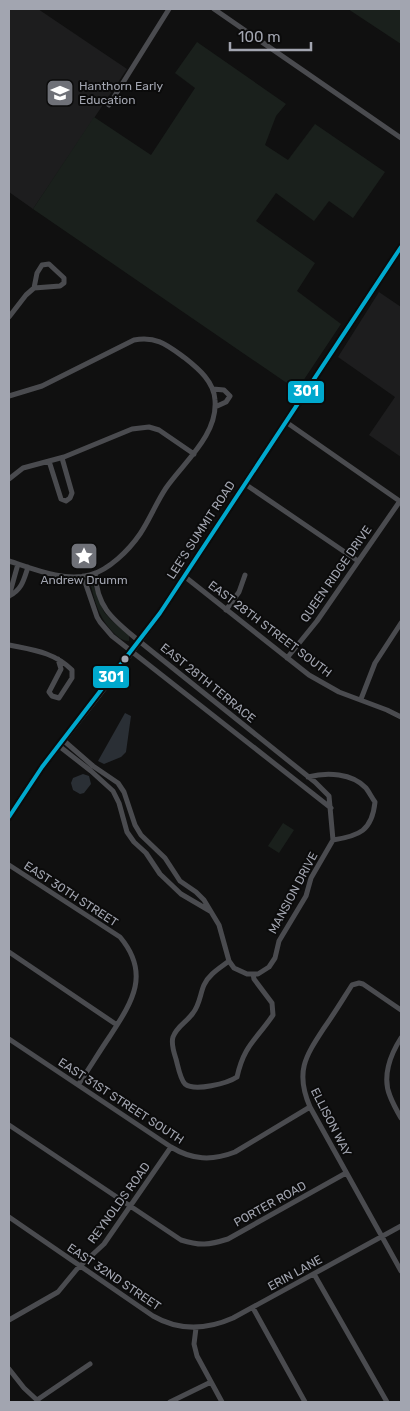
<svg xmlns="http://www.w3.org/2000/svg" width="410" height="1411" viewBox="0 0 410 1411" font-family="Rubik,sans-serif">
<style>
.built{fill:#1d1d1e}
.green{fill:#1a201c}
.water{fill:#2a2f35}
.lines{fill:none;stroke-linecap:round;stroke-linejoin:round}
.minor{stroke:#4a4b4f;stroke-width:5}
.secondary{stroke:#48494d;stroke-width:7}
.bus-1-casing{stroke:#0b0b0b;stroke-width:8}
.bus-1{stroke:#00a9ce;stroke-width:4}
.bus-dot{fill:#a2a5b0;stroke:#0b0b0b;stroke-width:2}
.labels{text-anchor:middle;stroke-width:4;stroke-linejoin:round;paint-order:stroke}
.poi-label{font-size:12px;fill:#a2a5b0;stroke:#0b0b0b;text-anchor:start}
.street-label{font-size:12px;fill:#a2a5b0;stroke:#0b0b0b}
.line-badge{stroke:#0b0b0b;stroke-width:2}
.badge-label{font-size:14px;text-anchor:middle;font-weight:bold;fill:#fff}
</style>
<rect width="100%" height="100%" fill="#101010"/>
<path class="built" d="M9,9H38L127,69L33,209L9,192Z
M379,292L401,307V457L369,435L395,397L338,357Z"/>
<path class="green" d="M348,9H401V44Z
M197,42L286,104L276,116L265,145L288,160L315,124L385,172L353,218L329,201L314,221L276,193L256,221L315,263L297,291L341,324L297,390L33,209L94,117L151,155L195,88L175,73Z
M91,580L104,612L111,620L129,635V641C123,641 119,638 115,634C99,619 95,602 90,582Z
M283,823L294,830L279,853L268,846Z"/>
<path class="water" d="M125,713L131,716L126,752L121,757L104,764L98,761Z
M83,774L89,776L91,784L84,793L80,794L73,790L71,783L73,778Z"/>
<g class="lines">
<path class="minor" d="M214,9L401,138
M109,105L169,9
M9,317L26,295L34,288L37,273L42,265L49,264L64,278V283L60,286L34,288
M213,389L224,390L230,396L226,402L215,407
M9,396L42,386L134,340C157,336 167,345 185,358C199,369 214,382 215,400C218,435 184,462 166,488C156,503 150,519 140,534C129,550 109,570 90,575C64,582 34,569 9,561
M286,422L401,502
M49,461L61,499L66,501L70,498L72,493L62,458
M9,479L23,468L64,457L132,429L149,427L159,430L194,454
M245,484L358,561
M95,573C97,609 114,620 139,641L315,782L329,796L333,840
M83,576L97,617L100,622L112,636L331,808
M184,576L309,675L339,692L387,710L401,717
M9,596C22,590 24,579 28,567
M9,596L18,564
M226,610L239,592L245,575
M9,645C33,650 54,652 72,670V678L59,698L52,696L49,692L61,669L58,659
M287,658L317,621L400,501
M361,699L375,663L401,623
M63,740L93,766L118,783L124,792L135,825L141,835L165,858L180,881L196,892L204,900L219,925L229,961L234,968L247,974H258L269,967L275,958L279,941L306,896L311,878L333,840
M59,746L91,771L113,791L119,803L127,832L134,842L146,853L160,874L181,894L210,911
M308,777C327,772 352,773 366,788C369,792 372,798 375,802C372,831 359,836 333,840
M9,865L120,937C151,974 132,1002 110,1036C99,1052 89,1069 78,1085
M9,952L117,1025
M229,961C220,968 209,974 204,985C200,994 200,1004 193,1013C187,1022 177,1026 173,1037C171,1043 174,1053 176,1059C178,1066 180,1079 185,1084C195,1092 228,1083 237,1077C244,1045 256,1040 273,1015L272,1003L254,979L253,974
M401,1010L363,984L359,983L352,985C343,999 334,1014 324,1028C305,1057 295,1072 310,1107L401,1271
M401,1038C390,1055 382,1077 390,1096C393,1104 397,1111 401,1118
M9,1039L171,1147C192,1160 212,1161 235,1152L310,1107
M9,1125L181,1240C200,1246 209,1245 228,1239L346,1173
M9,1217L153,1316C179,1331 206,1330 233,1318L401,1226
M314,1274L387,1402
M253,1308L305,1402
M9,1320L58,1292L77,1269L104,1244L171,1147
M196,1328L194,1344L197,1356L222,1402
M9,1369L24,1388L38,1401
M37,1400L90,1364
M170,1402L211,1382"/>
<path class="secondary" d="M9,817L42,767L116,672L160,613L401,247"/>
<defs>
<path id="bus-1" d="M9,817L42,767L160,613L401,247"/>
</defs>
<use href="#bus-1" class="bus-1-casing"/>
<use href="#bus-1" class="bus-1"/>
</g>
<defs>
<symbol id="school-square" viewBox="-11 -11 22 22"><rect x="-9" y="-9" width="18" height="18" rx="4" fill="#6f7178" stroke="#0b0b0b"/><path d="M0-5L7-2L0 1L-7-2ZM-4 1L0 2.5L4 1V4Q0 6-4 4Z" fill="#fff"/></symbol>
<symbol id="sight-square" viewBox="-11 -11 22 22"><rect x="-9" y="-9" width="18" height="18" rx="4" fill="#6f7178" stroke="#0b0b0b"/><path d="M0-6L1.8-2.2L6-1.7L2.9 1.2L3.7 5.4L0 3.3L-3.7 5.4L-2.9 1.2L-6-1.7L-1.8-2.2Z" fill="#fff"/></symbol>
</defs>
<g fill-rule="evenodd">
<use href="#school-square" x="44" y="77" width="32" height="32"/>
<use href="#sight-square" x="68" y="540" width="32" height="32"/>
</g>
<circle class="bus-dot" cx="125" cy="659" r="4.5"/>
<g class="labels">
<g class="poi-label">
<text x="79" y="90">Hanthorn Early<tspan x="79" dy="14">Education</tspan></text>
<text x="84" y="584" text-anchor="middle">Andrew Drumm</text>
</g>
<g class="street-label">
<text transform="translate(201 530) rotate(-57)" y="4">LEE'S SUMMIT ROAD</text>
<text transform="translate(336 574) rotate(-55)" y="4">QUEEN RIDGE DRIVE</text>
<text transform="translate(270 629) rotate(37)" y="4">EAST 28TH STREET SOUTH</text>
<text transform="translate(208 683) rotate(39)" y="4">EAST 28TH TERRACE</text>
<text transform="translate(293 893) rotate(-62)" y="4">MANSION DRIVE</text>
<text transform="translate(71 894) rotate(33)" y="4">EAST 30TH STREET</text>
<text transform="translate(121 1101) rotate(33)" y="4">EAST 31ST STREET SOUTH</text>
<text transform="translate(331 1122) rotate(63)" y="4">ELLISON WAY</text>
<text transform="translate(119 1203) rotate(-54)" y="4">REYNOLDS ROAD</text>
<text transform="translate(270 1204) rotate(-29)" y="4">PORTER ROAD</text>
<text transform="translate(295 1273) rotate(-29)" y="4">ERIN LANE</text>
<text transform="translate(114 1277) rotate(34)" y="4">EAST 32ND STREET</text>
</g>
</g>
<g class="line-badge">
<rect x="287" y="380" width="38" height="24" rx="5" fill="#00a9ce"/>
<rect x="92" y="665" width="38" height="24" rx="5" fill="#00a9ce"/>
</g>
<g class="badge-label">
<text x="306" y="396">301</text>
<text x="111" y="682">301</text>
</g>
<rect width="410" height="1411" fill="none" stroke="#a2a5b0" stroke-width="20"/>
<path d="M230 42v8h81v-8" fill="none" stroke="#a2a5b0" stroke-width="2.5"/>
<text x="238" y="42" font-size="15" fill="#a2a5b0" stroke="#0b0b0b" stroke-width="4" paint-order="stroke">100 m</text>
</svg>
